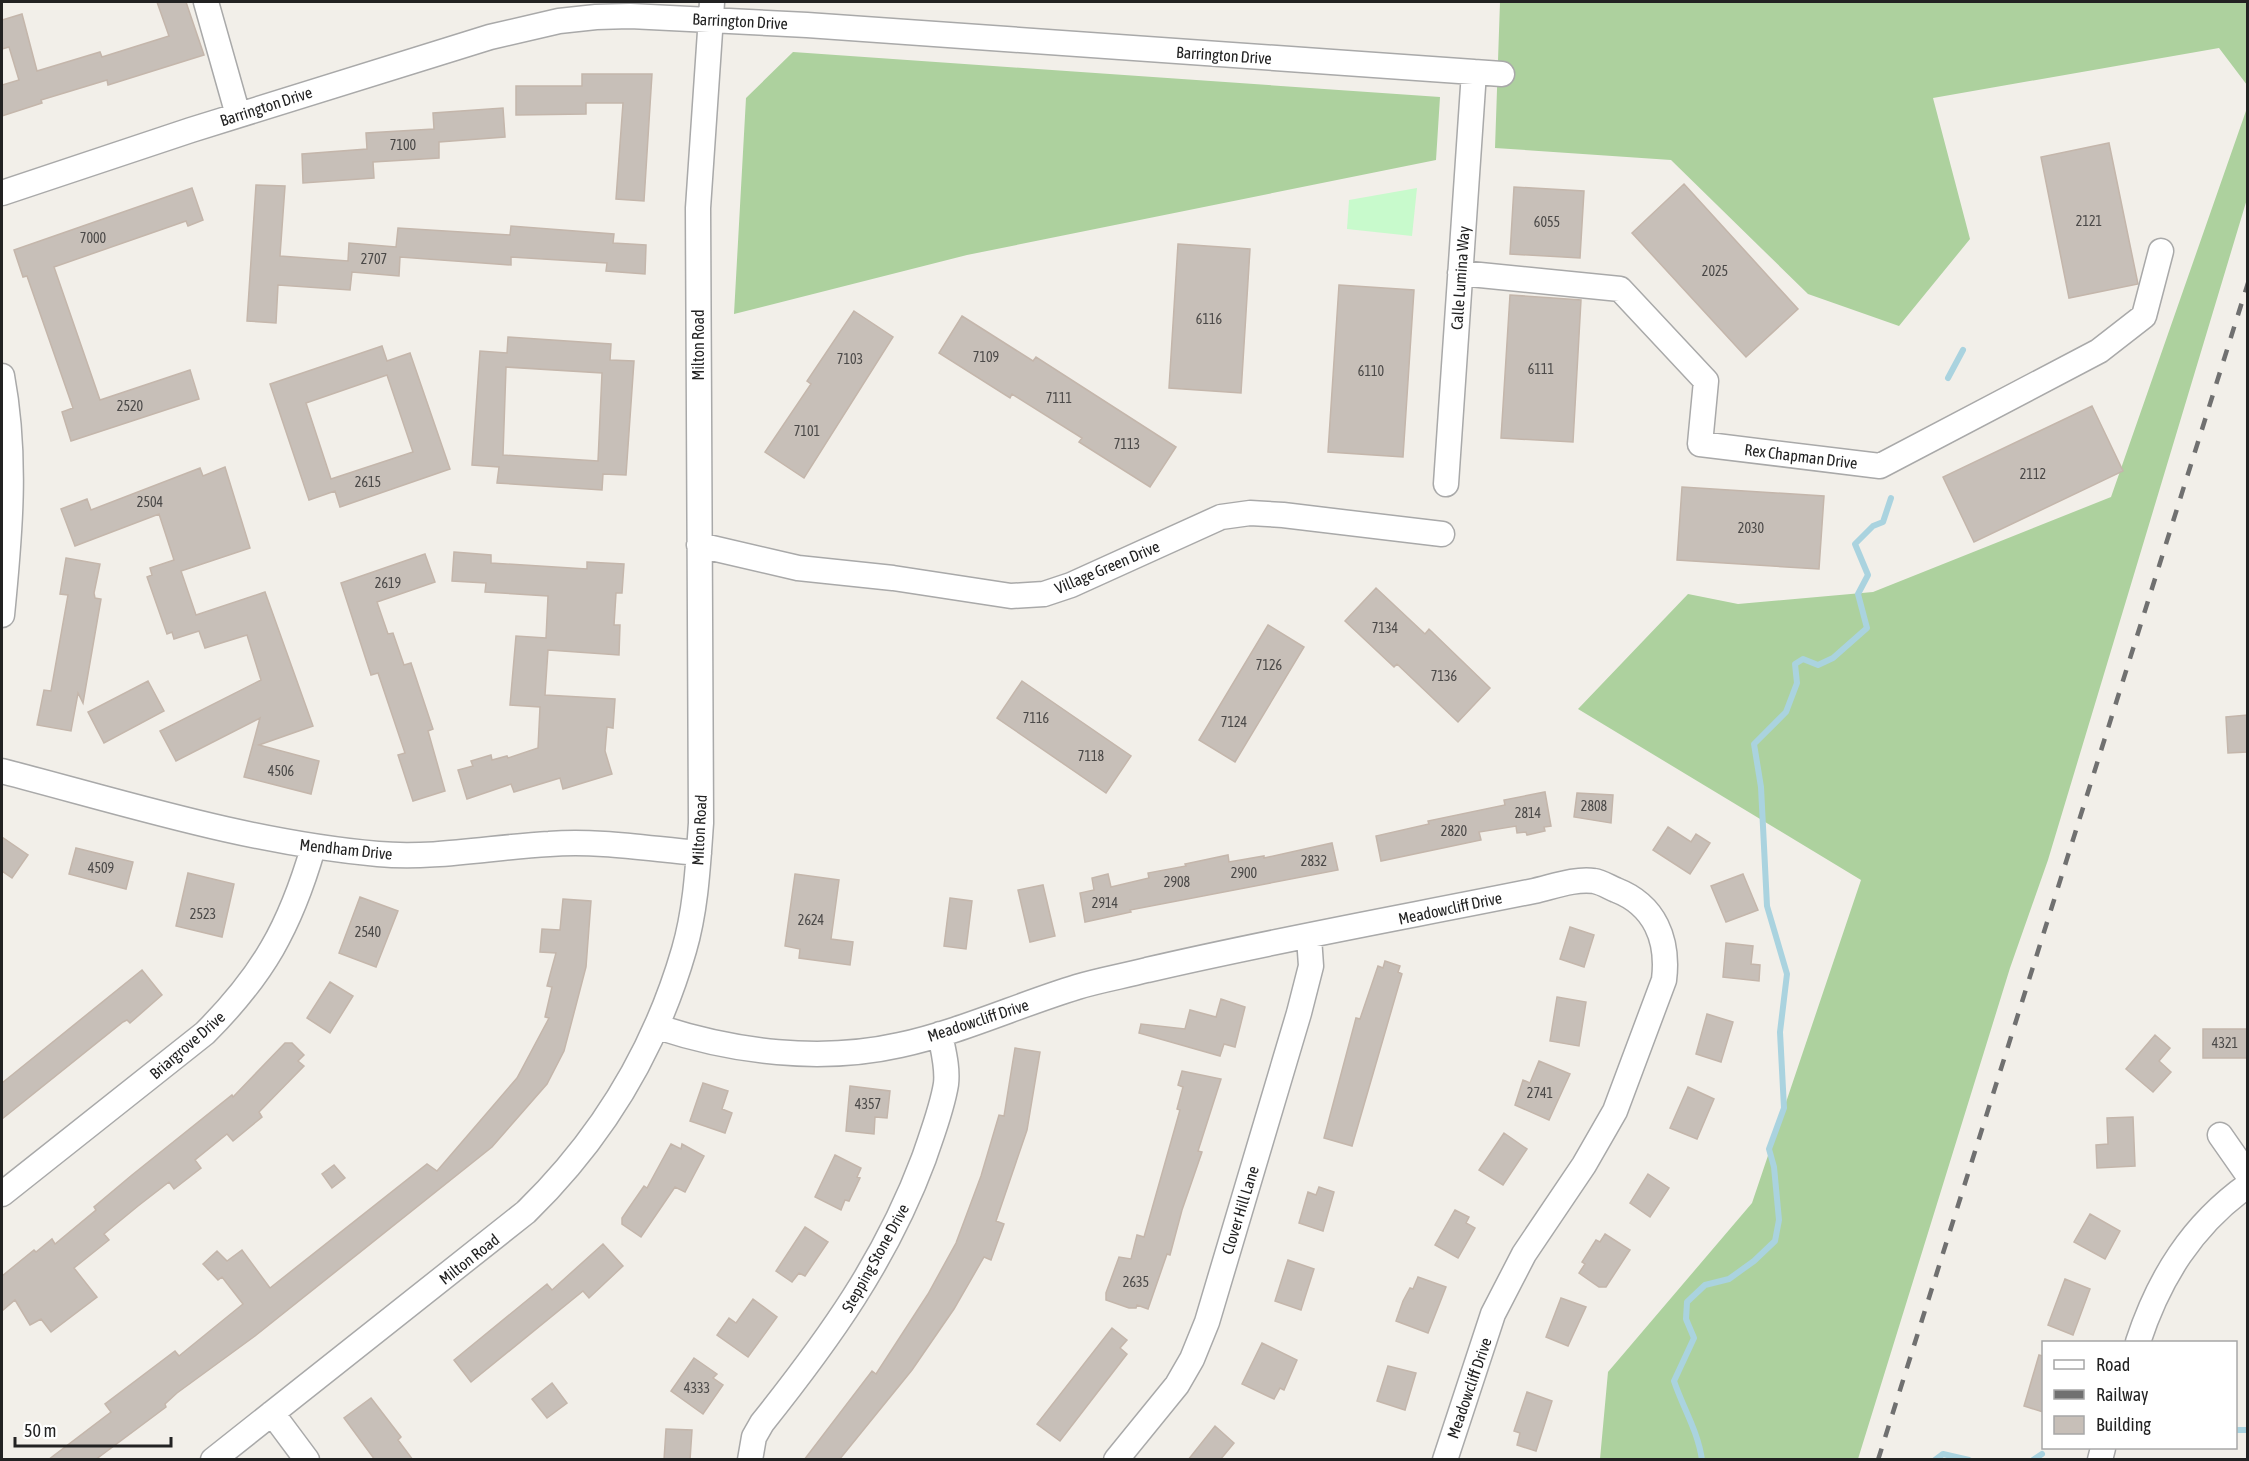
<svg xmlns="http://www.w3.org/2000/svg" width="2249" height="1461" viewBox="0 0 2249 1461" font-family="'Asap Condensed',sans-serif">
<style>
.forest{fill:#add19e}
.park{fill:#c8facc}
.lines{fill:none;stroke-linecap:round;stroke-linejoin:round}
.stream{stroke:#aad3df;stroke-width:6}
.building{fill:#c7bfb8;stroke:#c4b6ab;stroke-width:1.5;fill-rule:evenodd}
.minor-casing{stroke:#a9a9a9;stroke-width:27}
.minor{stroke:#fff;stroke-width:24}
.rail{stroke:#707070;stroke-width:4.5;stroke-dasharray:12 12;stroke-linecap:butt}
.labels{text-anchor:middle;stroke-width:4.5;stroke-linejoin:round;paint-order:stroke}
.number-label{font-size:14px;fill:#4b4948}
.street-label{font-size:16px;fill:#222;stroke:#fff}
</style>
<rect width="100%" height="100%" fill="#f2efe9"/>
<path class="forest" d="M1500,2H2247V85L2219,48L1933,98L1970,239L1899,326L1808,294L1671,160L1495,148Z
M793,52L1440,97L1436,160L967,255L734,314L746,98Z
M2247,108V199L2048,860L2010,968L1858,1459H1600L1608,1372L1752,1203L1861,880L1578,709L1688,594L1738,604L1873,592L2111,497Z"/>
<path class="park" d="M1417,188L1412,236L1347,229L1349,200Z"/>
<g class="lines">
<path class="stream" d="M1948,378L1963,350
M2236,1430H2248
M1702,1460C1698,1431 1683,1408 1674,1381L1694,1338L1686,1319L1687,1302L1705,1285L1729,1279L1754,1261L1775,1241L1779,1220L1774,1167L1769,1149L1784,1108L1780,1032L1787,974L1767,906L1761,787L1754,744L1786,712L1797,683L1795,664L1803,659L1818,665L1833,658L1867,628L1858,594L1868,575L1855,544L1873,526L1883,522L1891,498
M1935,1460L1943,1454L1969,1460
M2033,1460L2042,1454"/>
</g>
<path class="building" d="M157,2H186L204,55L108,85L107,80L41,100L42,103L2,116V85L19,80L9,47L2,49V20L22,14L37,71L100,52L102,57L169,36Z
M582,74H652L644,201L616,199L623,103H586V114L516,115V86H582Z
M503,108L505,137L439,142V158L373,162L374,178L303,183L302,154L367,149L366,133L434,129L433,113Z
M2109,143L2138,284L2069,298L2041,157Z
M1684,184L1798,309L1746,357L1632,233Z
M256,185L285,186L280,256L348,261L349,243L396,247L398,228L510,235L511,226L614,234L613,243L646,245L645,274L606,271L607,263L511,257V265L400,257L399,276L352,272L350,290L278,285L276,323L247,321Z
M1514,187L1584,191L1580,258L1510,254Z
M192,188L203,220L188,226L186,221L54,267L100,400L190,370L199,399L71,441L62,412L73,408L27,276L23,277L14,250Z
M1178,244L1250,249L1241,393L1169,388Z
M1339,285L1414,290L1403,457L1328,452Z
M1510,295L1581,300L1573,442L1501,438Z
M854,311L893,337L804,478L765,452L811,384L807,381Z
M962,316L1033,361L1036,357L1176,447L1150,487L1079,442L1082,438L1012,394L1010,398L939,353Z
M508,337L611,344L610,360L634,361L626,475L603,474L602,490L497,483L499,467L472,465L480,351L507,353ZM506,367L602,373L598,461L503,455Z
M382,346L387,361L410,353L450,469L340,507L335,491L309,500L270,384ZM387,375L413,452L331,479L306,403Z
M2092,406L2123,471L1974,542L1943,477Z
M225,467L250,548L181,571L196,615L265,592L313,726L259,745L319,761L311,794L244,777L260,718L176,761L160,731L261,680L247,635L205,648L199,631L174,639L172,632L167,634L147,577L152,575L150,568L174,560L159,514L75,546L61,509L87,499L91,510L200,468L203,476Z
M1682,487L1824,496L1819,569L1677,560Z
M454,552L491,555V563L587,569V562L624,564L622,593H616L614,625H620L619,655L548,650L545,695L615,699L613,728L607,727L605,751L612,774L563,789L560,778L514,792L511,784L467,799L458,770L473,766L471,761L491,755L492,760L507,756L508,758L538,748L540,707L510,705L516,636L546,638L548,596L485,592L486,583L452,581Z
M425,554L435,582L377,602L388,634L393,633L404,665L411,663L433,729L428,731L445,791L413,801L398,755L405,753L378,673L371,675L341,583Z
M66,558L100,564L94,593L95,598L101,599L83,703L78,693L71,731L37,725L44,690L51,691L68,595L60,594Z
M1376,588L1425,634L1429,629L1490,688L1458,722L1397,664L1394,667L1345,621Z
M1268,625L1304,647L1235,762L1199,740Z
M148,681L164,711L104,743L88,712Z
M1022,681L1131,756L1106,793L997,718Z
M2247,715V752L2228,753L2226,717Z
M1545,792L1551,826L1544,827L1545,831L1527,835L1526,832L1517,833L1516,826L1479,832L1481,840L1381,861L1376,836L1429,824L1428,821L1505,805L1504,800Z
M1577,793L1613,795L1611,823L1574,817Z
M1668,827L1691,842L1696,834L1710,843L1690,874L1653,850Z
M2,837L28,855L12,878L2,871Z
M1332,843L1338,870L1130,910L1131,912L1085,922L1080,893L1094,890L1092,878L1108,874L1111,887L1149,878L1148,873L1186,866L1185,864L1228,855L1229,862L1264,856V858Z
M76,848L133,862L126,889L69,874Z
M188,873L234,884L222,937L176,926Z
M795,874L839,880L831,939L853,942L850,965L799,958L800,949L785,946Z
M1743,874L1758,910L1726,922L1711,886Z
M1043,885L1055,936L1030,942L1018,890Z
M360,897L398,911L376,967L339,953Z
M950,898L972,901L966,949L944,946Z
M563,899L591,901L586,967L564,1051L547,1084L492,1147L255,1336L177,1393L165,1404L166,1407L95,1460H48L111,1412L105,1404L175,1351L179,1356L243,1304L222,1277L218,1280L203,1264L217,1251L227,1261L242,1250L270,1288L427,1164L437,1171L517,1078L549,1018L545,1017L552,987L547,986L556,953L540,952L542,929L560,930Z
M1570,927L1594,935L1584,967L1560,959Z
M1726,943L1753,946L1751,964L1760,965L1759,981L1723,977Z
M1385,961L1400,966L1398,972L1402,974L1352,1146L1324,1138L1356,1018L1360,1019L1378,966L1383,968Z
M142,970L162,995L130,1023L127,1020L123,1022L2,1119V1083Z
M330,982L353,996L330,1033L307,1018Z
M1557,997L1586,1002L1579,1046L1550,1041Z
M1221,999L1245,1007L1235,1047L1224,1044L1220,1056L1139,1033L1141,1024L1185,1029L1190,1010L1216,1017Z
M1707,1014L1733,1022L1721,1062L1696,1054Z
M2203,1029H2247V1058H2203Z
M2155,1035L2170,1048L2159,1061L2171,1072L2153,1092L2126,1069Z
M285,1043H292L304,1055L298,1061L304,1066L259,1112L262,1117L233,1141L227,1134L195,1160L201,1168L174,1189L169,1182L138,1206L104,1234L109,1240L74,1268L97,1297L51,1332L41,1319L30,1325L15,1300L2,1311V1276L34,1250L36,1252L52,1239L55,1244L96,1210L94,1207L132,1175L232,1095L233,1097Z
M1015,1048L1040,1052L1027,1130L996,1221L1004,1224L991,1260L984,1257L954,1309L912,1370L839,1460H804L872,1371L876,1374L928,1294L956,1243L981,1176L999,1115L1004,1116Z
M1539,1061L1570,1074L1549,1120L1515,1105L1523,1080L1530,1083Z
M1182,1071L1221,1079L1198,1151L1202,1152L1182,1210L1170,1255L1167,1254L1148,1309L1137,1305L1136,1308H1129L1106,1300V1293L1119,1257L1131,1259L1137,1235L1144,1237L1180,1110L1177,1109L1183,1087L1178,1085Z
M703,1083L728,1091L722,1109L732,1113L725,1133L690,1121Z
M850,1086L890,1091L887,1118L875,1117L874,1134L846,1131Z
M1688,1087L1714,1099L1697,1139L1670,1128Z
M2133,1117L2135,1166L2097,1168L2096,1145L2108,1144L2107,1118Z
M1504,1133L1527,1149L1503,1185L1479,1170Z
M671,1144L681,1149L682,1144L704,1156L685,1192L675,1187L641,1237L622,1224V1218L644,1186L647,1188Z
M835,1155L861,1168L857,1177L860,1178L849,1201L845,1200L841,1210L815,1197Z
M334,1165L345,1178L332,1188L322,1174Z
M1648,1174L1669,1188L1650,1217L1630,1203Z
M1319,1187L1334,1192L1323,1231L1299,1223L1308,1192L1316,1195Z
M1455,1210L1469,1217L1466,1223L1475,1228L1458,1258L1435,1245Z
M2090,1214L2120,1231L2105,1259L2074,1242Z
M805,1227L828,1242L805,1276L799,1273L792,1282L776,1271Z
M1605,1234L1630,1250L1606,1287H1599L1579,1273L1585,1264L1582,1262L1596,1240L1600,1242Z
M603,1244L623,1266L589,1298L583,1291L471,1382L454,1360L547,1284L552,1290Z
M1288,1260L1314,1269L1301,1310L1275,1301Z
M1418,1277L1446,1287L1428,1333L1396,1321L1403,1301L1410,1288L1413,1289Z
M2065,1279L2090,1289L2073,1335L2048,1325Z
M1561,1298L1586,1307L1568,1346L1546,1337Z
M753,1299L777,1317L748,1357L717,1335L729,1318L736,1323Z
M1112,1328L1127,1340L1120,1348L1127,1354L1060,1441L1037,1424Z
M1262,1343L1297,1360L1284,1390L1280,1388L1274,1399L1242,1384Z
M2039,1355L2043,1356V1412L2024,1406Z
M694,1358L717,1374L713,1378L723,1385L703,1414L671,1391Z
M1388,1366L1416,1373L1405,1410L1377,1401Z
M552,1383L567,1403L547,1418L532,1399Z
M1527,1392L1552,1401L1536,1451L1517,1445L1520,1433L1514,1431Z
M371,1398L401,1437L398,1440L413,1460H375L344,1418Z
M1215,1426L1234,1443L1220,1460H1188Z
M666,1429L692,1430L690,1460H664Z"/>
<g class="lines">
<defs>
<path id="minor" d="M206,2L238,115
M2,193L191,130L490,37L559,21L596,17L630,16L807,25L1502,74
M1460,273L1620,289L1706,381L1700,444L1880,466L2099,351L2144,316L2161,251
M2,376C17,456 10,535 2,615
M1446,484L1474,72
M699,545L798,568L893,578L1011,596L1044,594L1071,585L1221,517L1250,513L1283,515L1442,534
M2,771C125,803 250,843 378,854C435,859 492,847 549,844C599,840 650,849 699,853
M658,1027C734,1052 820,1063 900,1045C960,1032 1018,1005 1077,987C1100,980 1124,976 1147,970C1275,940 1405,917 1534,891C1552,887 1576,878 1594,881C1601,882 1609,887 1616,890C1655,905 1669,940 1664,980L1615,1111L1584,1165L1524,1254L1493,1314L1445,1460
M2220,1135L2248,1175
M2,1194L205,1033C263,975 290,927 313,848
M2138,1342C2159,1278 2192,1225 2248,1185
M272,1413L307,1460
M213,1460L526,1212C601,1139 655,1050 684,950C696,909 698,865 701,823L698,208L712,2
M750,1460L754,1437L762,1423C829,1339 886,1260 924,1158C932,1134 942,1109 946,1084C948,1067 943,1050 940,1034
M1116,1460L1177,1385L1192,1359L1207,1322L1299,1013L1311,966L1309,937
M2100,1460L2103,1448"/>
</defs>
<use href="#minor" class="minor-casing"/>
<use href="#minor" class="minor"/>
<path class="rail" d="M1878,1460L2248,283"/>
</g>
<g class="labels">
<g class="number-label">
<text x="403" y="150">7100</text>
<text x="2089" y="226">2121</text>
<text x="1547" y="227">6055</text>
<text x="93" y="243">7000</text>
<text x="374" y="264">2707</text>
<text x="1715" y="276">2025</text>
<text x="1209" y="324">6116</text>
<text x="986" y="362">7109</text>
<text x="850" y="364">7103</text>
<text x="1541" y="374">6111</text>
<text x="1371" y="376">6110</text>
<text x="1059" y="403">7111</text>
<text x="130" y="411">2520</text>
<text x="807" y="436">7101</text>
<text x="1127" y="449">7113</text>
<text x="2033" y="479">2112</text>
<text x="368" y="487">2615</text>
<text x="150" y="507">2504</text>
<text x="1751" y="533">2030</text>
<text x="388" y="588">2619</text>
<text x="1385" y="633">7134</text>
<text x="1269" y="670">7126</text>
<text x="1444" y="681">7136</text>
<text x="1036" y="723">7116</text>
<text x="1234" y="727">7124</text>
<text x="1091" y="761">7118</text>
<text x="281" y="776">4506</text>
<text x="1594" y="811">2808</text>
<text x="1528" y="818">2814</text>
<text x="1454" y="836">2820</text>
<text x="1314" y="866">2832</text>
<text x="101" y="873">4509</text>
<text x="1244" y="878">2900</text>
<text x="1177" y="887">2908</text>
<text x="1105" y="908">2914</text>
<text x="203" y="919">2523</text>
<text x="811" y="925">2624</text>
<text x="368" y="937">2540</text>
<text x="2225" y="1048">4321</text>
<text x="1540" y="1098">2741</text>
<text x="868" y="1109">4357</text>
<text x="1136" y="1287">2635</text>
<text x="697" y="1393">4333</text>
</g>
<g class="street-label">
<text transform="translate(740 21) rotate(3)" y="6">Barrington Drive</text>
<text transform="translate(1224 55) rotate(4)" y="6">Barrington Drive</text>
<text transform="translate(266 106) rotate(-18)" y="6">Barrington Drive</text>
<text transform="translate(1460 278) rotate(-86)" y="6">Calle Lumina Way</text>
<text transform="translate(698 345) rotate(-90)" y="6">Milton Road</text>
<text transform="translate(1801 456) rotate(7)" y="6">Rex Chapman Drive</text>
<text transform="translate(1107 567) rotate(-23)" y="6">Village Green Drive</text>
<text transform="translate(699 830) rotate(-87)" y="6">Milton Road</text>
<text transform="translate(346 849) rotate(6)" y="6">Mendham Drive</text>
<text transform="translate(1450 908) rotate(-12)" y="6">Meadowcliff Drive</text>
<text transform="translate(978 1020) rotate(-18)" y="6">Meadowcliff Drive</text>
<text transform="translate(187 1045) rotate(-41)" y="6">Briargrove Drive</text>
<text transform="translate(1240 1210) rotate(-73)" y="6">Clover Hill Lane</text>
<text transform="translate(875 1258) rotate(-61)" y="6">Stepping Stone Drive</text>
<text transform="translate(469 1259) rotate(-38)" y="6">Milton Road</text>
<text transform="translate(1469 1388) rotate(-71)" y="6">Meadowcliff Drive</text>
</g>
</g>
<rect width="2249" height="1461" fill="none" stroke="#222222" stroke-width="6"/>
<rect x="2042" y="1341" width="195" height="108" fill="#ffffff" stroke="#a7a7a7" stroke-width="1.5"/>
<rect x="2054" y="1360" width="30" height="9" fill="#ffffff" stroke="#a7a7a7" stroke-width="1.5"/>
<text x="2096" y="1371" font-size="18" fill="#222222">Road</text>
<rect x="2054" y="1390" width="30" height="9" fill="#707070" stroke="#a7a7a7" stroke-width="1.5"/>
<text x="2096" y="1401" font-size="18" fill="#222222">Railway</text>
<rect x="2054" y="1416" width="30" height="18" fill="#c7bfb8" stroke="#a7a7a7" stroke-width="1.5"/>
<text x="2096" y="1431" font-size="18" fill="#222222">Building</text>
<path d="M15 1437v9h156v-9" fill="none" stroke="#222222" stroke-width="3"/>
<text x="24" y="1437" font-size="18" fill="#222222" stroke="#ffffff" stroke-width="4.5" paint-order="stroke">50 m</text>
</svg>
